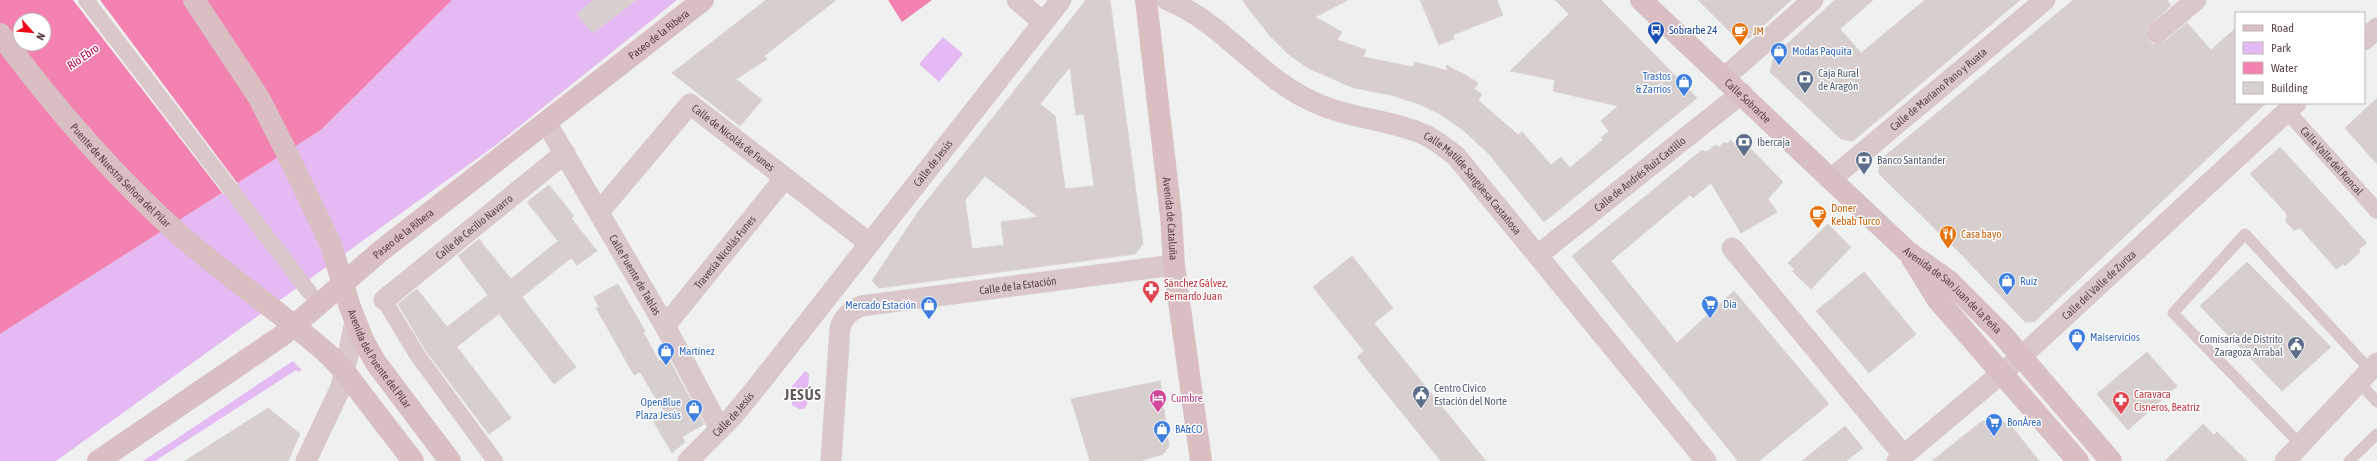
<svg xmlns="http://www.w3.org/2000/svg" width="2377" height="461" viewBox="0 0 2377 461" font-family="'Asap Condensed',sans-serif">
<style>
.green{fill:#e5b9f3}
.water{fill:#f382b1;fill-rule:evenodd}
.pier{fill:#eef1ef}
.building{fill:#d7cece;stroke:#dbd3d2;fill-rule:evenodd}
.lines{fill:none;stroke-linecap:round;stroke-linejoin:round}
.service{stroke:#dac7ca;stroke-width:11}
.pedestrian{stroke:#dac7ca;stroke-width:16}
.minor{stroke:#dac7ca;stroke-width:21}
.secondary{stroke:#d9bfc2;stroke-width:22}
.labels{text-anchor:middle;stroke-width:3;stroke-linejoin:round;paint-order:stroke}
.transit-label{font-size:11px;fill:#164399;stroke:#fff;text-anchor:start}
.food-label{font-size:11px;fill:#c56008;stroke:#fff;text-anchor:start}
.street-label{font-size:11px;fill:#5e4548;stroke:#fff}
.shop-label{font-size:11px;fill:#366cbe;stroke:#fff;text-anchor:start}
.service-label{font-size:11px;fill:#4e5e75;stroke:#fff;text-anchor:start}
.health-label{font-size:11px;fill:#be3a42;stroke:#fff;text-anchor:start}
.hotel-label{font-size:11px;fill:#b23c85;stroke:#fff;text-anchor:start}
.water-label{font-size:12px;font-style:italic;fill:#b5004a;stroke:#fff}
.district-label{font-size:15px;font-weight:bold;letter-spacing:1px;fill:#645a5b;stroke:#fff}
</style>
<rect width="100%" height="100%" fill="#eef1ef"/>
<path class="green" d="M452,0H677L496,145L56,461H0V334L321,130Z
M943,37L963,54L939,82L919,64Z
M293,361L302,370L298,372L296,370L155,461H143Z
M805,371L809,374L807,405L804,409H799L792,405V386Z"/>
<path class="water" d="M0,0H452L321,130L0,334ZM20,20H44V44H20Z
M888,0H932L902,22Z"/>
<path class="pier" d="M73,0H100L238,184L223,194Z"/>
<path class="building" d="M594,0H636L593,33L577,14Z
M766,0H836L764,56L767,59L736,79L762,100L740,126L672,73Z
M1086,0H1110L1143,244L1135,254L879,288L872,281L918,212ZM1070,67L1076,115L1084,114L1094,186L1065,189L1055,116L1040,104ZM985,176L1038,217L1001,222L1004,245L972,249L965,200Z
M1242,0H1348L1315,17L1342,32L1337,40L1366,50L1363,57L1413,67L1415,62L1448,71L1446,65L1467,76L1478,83L1474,89L1482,94L1478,100L1518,135L1522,132L1551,165L1561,157L1570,168L1603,140L1601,138L1609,131L1601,121L1618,106L1553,91L1555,80L1510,71L1569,14L1555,0H1601L1697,98L1544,222L1488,153L1463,130L1440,114L1419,104L1391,95L1354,88L1308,68L1288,54L1270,36Z
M1420,0H1497L1503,15L1453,35L1454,39L1439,45Z
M1698,0H1791L1750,38L1735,37Z
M1835,0H1873L1840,29L1861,53L1925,0H2020L1853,141L1841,139L1770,72L1774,56Z
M2073,0H2167L2171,5L2146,29L2148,40L2153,44L2164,42L2187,23L2211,50L2236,28V103H2266L2034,322H2025L1962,255L1879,174V161Z
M2377,98V164L2345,128Z
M1731,140L1736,146L1742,140L1783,182L1768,199L1777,212L1741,233L1711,183L1693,198L1690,195L1611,261L1677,343L1734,291L1829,404L1759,461H1738L1572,256L1702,150L1706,152L1716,145L1719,147L1724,142L1726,144Z
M2280,147L2367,243L2359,249L2360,252L2345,266L2343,264L2336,269L2300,228L2294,230L2286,222L2287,214L2250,174Z
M549,185L574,216L571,218L597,251L577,265L571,258L522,297L576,367L554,384L499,314L478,330L457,347L511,418L489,434L426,351L398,304L417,289L447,327L488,295L458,256L479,239L511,279L558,241L527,202Z
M1828,224L1851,247L1811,289L1792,271L1795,270L1788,263Z
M1352,256L1393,308L1374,323L1486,461H1441L1357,357L1364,351L1313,287Z
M2247,262L2331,347L2282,391L2200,306Z
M1864,272L1916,334L1869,373L1816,311Z
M618,284L645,331L643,332L659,361L667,356L704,424L682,437L685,442L672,453L651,417L663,410L640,372L634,375L596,308L599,307L594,297Z
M2147,352L2177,386L2128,430L2097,394Z
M1160,381L1169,446L1163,454L1140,461H1090L1071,399Z
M268,408L300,434L288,461H185Z
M1982,421L2009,423L2039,461H1932Z
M2203,424L2214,435L2217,432L2247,461H2165Z
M1845,426L1863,448L1846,461H1802Z"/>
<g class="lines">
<path class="service" d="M2360,383L2377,402
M2301,445L2173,313L2245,234L2370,370
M2349,461L2377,434"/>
<g class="pedestrian">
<path d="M86,0L310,293"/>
<path id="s1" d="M2287,111L2377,211"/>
<path d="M384,300L418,356L495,461"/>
</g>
<g class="minor">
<path d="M1017,0L1043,22"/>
<path id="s2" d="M1167,0C1225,23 1259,79 1316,103C1348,118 1385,119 1418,132C1433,137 1444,147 1456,156L1706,461"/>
<path d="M2157,33L2196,0"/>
<path d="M2364,40L2377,28"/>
<path d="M1725,77L1813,0"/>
<path id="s3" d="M546,122L665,326L720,429"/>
<path id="s4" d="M1831,179L2045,0"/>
<path id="s5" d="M599,212L690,104L869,243"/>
<path d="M1732,248L1904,456"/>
<path id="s6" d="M1538,255L1742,93"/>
<path id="s7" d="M384,300L565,153"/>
<path id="s8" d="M665,326L784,179"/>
<path d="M306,461L341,387L355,322"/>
<path id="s9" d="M688,461L732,417L756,388L1061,0"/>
<path id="s10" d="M831,461L840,328C843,317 850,311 861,306L1174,265"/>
<path id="s11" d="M1897,461L2022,356L2296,103"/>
<path d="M2285,461L2377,363"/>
</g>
<g class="secondary">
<path id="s12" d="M194,0L259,98L288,155L331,245L350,307L364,342L376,363L450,461"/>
<path id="s13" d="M1146,0L1171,216L1174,265L1201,461"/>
<path id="s14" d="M1641,0L1908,252L1949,281L2001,333L2111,461"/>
<path id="s15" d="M0,34C54,107 114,176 181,236C229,278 282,313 330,356L344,371L413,461"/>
<path d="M1912,258L1937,299L2078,461"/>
<path id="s16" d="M98,461L283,335L382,250L703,0"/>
</g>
</g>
<defs>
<symbol id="bus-pin" viewBox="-11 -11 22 30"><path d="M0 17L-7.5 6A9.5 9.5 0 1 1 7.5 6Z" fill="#1a4fb4" stroke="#fff"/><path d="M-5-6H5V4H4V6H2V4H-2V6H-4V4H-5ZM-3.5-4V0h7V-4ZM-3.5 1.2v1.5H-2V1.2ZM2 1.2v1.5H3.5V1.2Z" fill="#fff"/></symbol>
<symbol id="cafe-pin" viewBox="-11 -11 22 30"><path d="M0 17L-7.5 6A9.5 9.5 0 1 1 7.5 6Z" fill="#e8710a" stroke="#fff"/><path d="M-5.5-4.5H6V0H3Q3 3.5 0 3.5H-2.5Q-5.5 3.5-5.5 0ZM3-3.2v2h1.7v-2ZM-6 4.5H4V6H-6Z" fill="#fff"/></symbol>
<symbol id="shop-pin" viewBox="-11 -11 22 30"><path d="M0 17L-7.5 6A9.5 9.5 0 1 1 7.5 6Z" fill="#3f7fe0" stroke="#fff"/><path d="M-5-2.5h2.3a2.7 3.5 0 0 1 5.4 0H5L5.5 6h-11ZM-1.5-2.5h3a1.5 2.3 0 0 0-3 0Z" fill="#fff"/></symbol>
<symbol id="bank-pin" viewBox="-11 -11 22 30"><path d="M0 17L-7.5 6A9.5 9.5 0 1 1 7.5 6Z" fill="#5c6f8a" stroke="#fff"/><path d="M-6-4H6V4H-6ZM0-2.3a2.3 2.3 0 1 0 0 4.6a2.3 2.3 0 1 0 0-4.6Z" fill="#fff"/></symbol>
<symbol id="restaurant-pin" viewBox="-11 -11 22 30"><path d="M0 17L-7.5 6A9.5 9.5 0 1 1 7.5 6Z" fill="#e8710a" stroke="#fff"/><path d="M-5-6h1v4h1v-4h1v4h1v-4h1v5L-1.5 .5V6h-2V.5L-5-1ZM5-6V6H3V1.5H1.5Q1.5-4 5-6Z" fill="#fff"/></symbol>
<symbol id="pharmacy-pin" viewBox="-11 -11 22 30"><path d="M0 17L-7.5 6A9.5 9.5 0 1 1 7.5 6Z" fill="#e0444e" stroke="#fff"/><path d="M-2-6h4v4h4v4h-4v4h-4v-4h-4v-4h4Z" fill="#fff"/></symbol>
<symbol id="supermarket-pin" viewBox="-11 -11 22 30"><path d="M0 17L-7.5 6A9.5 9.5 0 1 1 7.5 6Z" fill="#3f7fe0" stroke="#fff"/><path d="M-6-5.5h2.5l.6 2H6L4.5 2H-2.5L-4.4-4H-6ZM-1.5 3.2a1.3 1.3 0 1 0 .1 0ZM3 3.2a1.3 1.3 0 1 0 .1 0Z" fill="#fff"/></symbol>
<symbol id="civic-pin" viewBox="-11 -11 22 30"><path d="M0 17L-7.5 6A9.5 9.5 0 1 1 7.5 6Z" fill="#5c6f8a" stroke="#fff"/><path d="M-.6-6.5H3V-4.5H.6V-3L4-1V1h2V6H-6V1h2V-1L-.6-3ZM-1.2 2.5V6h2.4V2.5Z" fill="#fff"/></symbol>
<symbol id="hotel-pin" viewBox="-11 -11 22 30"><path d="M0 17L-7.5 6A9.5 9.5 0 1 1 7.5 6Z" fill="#d1479c" stroke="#fff"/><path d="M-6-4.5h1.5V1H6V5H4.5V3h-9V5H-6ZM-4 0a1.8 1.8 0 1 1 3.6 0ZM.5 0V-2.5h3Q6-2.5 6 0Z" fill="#fff"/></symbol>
</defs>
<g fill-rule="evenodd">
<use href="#bus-pin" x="1646" y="20" width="20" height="27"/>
<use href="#cafe-pin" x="1730" y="21" width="20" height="27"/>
<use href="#shop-pin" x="1769" y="41" width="20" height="27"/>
<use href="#bank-pin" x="1795" y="69" width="20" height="27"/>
<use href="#shop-pin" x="1674" y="72" width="20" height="27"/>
<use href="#bank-pin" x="1734" y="132" width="20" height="27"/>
<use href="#bank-pin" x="1854" y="150" width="20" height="27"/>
<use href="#cafe-pin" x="1808" y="204" width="20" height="27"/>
<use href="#restaurant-pin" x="1938" y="224" width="20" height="27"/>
<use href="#shop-pin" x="1997" y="271" width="20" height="27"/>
<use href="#pharmacy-pin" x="1141" y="279" width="20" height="27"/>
<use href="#supermarket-pin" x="1700" y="294" width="20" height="27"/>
<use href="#shop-pin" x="919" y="295" width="20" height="27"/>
<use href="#shop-pin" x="2067" y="327" width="20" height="27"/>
<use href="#civic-pin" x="2286" y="335" width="20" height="27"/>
<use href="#shop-pin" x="656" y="341" width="20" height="27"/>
<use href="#civic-pin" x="1411" y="384" width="20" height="27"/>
<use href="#hotel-pin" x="1148" y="388" width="20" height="27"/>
<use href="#pharmacy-pin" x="2111" y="390" width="20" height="27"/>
<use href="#shop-pin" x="684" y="398" width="20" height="27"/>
<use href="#supermarket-pin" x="1984" y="412" width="20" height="27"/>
<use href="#shop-pin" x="1152" y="419" width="20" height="27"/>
</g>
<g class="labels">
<g class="transit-label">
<text x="1669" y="34">Sobrarbe 24</text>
</g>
<g class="food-label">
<text x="1753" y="35">JM</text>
<text x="1831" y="212">Doner<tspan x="1831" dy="13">Kebab Turco</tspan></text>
<text x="1961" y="238">Casa bayo</text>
</g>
<g class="street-label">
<text dy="4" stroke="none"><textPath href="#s16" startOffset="705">Paseo de la Ribera</textPath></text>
<text dy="4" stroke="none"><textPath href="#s4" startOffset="140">Calle de Mariano Pano y Ruata</textPath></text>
<text dy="4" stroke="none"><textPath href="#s14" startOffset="147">Calle Sobrarbe</textPath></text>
<text dy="4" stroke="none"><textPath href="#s5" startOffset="196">Calle de Nicolás de Funes</textPath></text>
<text dy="4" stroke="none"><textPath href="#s1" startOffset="67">Calle Valle del Roncal</textPath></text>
<text dy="4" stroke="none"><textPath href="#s9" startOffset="386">Calle de Jesús</textPath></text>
<text dy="4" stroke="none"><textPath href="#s6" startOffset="130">Calle de Andrés Ruiz Castillo</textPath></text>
<text dy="4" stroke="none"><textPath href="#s15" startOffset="186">Puente de Nuestra Señora del Pilar</textPath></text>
<text dy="4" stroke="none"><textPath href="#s2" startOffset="364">Calle Matilde Sangüesa Castañosa</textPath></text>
<text dy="4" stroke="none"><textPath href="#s13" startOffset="220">Avenida de Cataluña</textPath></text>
<text dy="4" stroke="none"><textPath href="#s7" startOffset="116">Calle de Cecilio Navarro</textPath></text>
<text dy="4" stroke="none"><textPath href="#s16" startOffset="381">Paseo de la Ribera</textPath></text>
<text dy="4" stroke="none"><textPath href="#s8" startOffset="95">Travesía Nicolás Funes</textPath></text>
<text dy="4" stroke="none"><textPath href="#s3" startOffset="177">Calle Puente de Tablas</textPath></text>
<text dy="4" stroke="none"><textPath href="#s11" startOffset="268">Calle del Valle de Zuriza</textPath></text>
<text dy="4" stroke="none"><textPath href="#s10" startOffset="323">Calle de la Estación</textPath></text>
<text dy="4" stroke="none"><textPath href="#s14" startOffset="426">Avenida de San Juan de la Peña</textPath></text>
<text dy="4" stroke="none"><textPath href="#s12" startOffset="406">Avenida del Puente del Pilar</textPath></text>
<text dy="4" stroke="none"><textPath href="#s9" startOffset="65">Calle de Jesús</textPath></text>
</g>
<g class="shop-label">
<text x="1792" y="55">Modas Paquita</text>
<text x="1671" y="80" text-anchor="end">Trastos<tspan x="1671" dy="13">&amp; Zarrios</tspan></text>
<text x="2020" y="285">Ruiz</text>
<text x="1723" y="308">Dia</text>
<text x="916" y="309" text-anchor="end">Mercado Estación</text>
<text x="2090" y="341">Maiservicios</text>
<text x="679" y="355">Martínez</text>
<text x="681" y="406" text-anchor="end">OpenBlue<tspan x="681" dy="13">Plaza Jesús</tspan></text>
<text x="2007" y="426">BonÀrea</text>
<text x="1175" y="433">BA&amp;CO</text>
</g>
<g class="service-label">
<text x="1818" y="77">Caja Rural<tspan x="1818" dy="13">de Aragón</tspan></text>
<text x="1757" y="146">Ibercaja</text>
<text x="1877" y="164">Banco Santander</text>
<text x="2283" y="343" text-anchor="end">Comisaría de Distrito<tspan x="2283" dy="13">Zaragoza Arrabal</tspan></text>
<text x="1434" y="392">Centro Civico<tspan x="1434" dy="13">Estación del Norte</tspan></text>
</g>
<g class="health-label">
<text x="1164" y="287">Sánchez Gálvez,<tspan x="1164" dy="13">Bernardo Juan</tspan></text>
<text x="2134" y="398">Caravaca<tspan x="2134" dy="13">Cisneros, Beatriz</tspan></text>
</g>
<g class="hotel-label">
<text x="1171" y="402">Cumbre</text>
</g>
<g class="water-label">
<text transform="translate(83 57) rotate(-35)" y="4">Río Ebro</text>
</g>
<g class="district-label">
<text x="803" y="400">JESÚS</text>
</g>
</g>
<rect x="2235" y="12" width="130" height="92" fill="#ffffff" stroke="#bfb5b6"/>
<rect x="2243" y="25" width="20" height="6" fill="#d9bfc2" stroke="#bfb5b6"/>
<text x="2271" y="32" font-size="12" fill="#5e4548">Road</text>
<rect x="2243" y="42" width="20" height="12" fill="#e5b9f3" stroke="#bfb5b6"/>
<text x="2271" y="52" font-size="12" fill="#5e4548">Park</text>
<rect x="2243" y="62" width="20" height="12" fill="#f382b1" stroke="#bfb5b6"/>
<text x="2271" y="72" font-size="12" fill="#5e4548">Water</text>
<rect x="2243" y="82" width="20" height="12" fill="#d7cece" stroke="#bfb5b6"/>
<text x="2271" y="92" font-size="12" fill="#5e4548">Building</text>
<g transform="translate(32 32) rotate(117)"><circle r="19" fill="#ffffff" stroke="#bfb5b6"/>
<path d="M0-3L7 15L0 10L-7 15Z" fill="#f00a17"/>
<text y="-6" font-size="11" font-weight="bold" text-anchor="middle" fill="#5e4548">N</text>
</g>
</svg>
